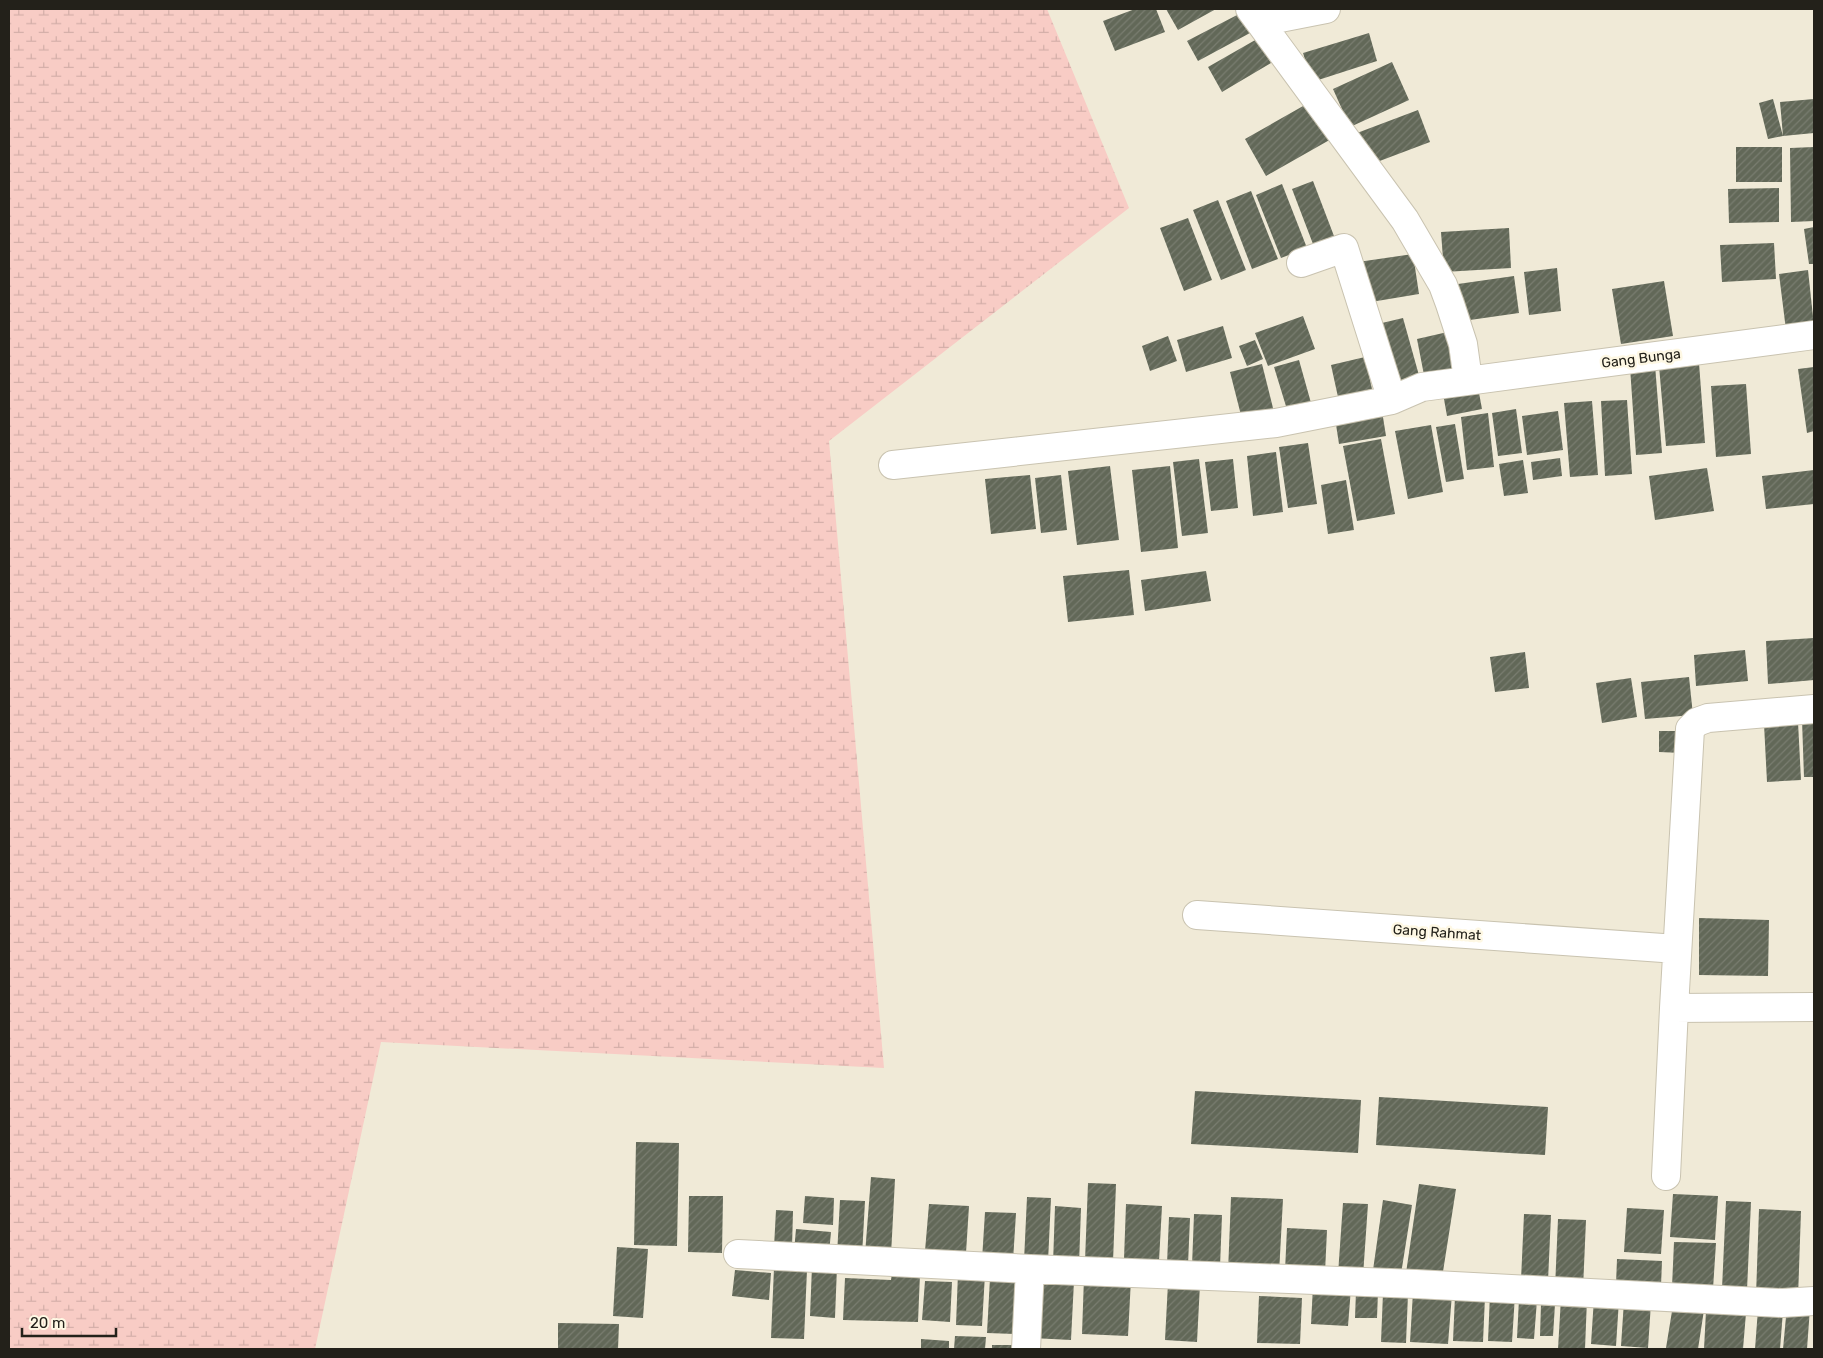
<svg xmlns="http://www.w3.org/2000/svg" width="1823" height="1358" viewBox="0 0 1823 1358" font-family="Rubik,sans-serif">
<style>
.wetland{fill:url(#wetland-marsh)}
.building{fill:url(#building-hatch)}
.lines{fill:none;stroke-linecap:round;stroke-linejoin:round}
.street-casing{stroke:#c9c3b0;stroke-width:30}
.street{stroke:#fff;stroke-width:28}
.labels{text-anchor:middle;stroke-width:5;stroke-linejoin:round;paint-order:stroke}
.street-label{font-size:14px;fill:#23211a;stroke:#fef8e4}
</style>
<defs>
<pattern id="wetland-marsh" width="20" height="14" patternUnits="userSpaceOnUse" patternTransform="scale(1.25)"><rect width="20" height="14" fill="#f8ccc5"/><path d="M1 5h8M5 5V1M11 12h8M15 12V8" fill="none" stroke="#d4afa9"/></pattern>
<pattern id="building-hatch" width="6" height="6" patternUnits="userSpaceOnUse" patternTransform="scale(1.25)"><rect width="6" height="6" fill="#626858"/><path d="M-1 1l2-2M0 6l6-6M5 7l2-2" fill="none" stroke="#797d70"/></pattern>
</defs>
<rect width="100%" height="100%" fill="#f0ead7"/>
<path class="wetland" d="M9,9H1047L1129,208L829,441L884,1068L381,1042L315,1349H9Z"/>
<path class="building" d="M1135,9H1156L1165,32L1115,51L1103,21Z
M1166,9H1216L1178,30Z
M1239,14L1250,33L1198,61L1187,41Z
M1369,33L1377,61L1312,82L1303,53Z
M1257,39L1271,63L1222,92L1208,67Z
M1392,62L1409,100L1350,127L1333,89Z
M1773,99L1783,136L1780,102L1814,99V133L1783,136L1768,139L1759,103Z
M1312,101L1333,138L1266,176L1245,139Z
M1418,110L1430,142L1369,165L1357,133Z
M1736,147H1782V182H1736Z
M1814,147V221L1791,222L1790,148Z
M1313,181L1334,236L1313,244L1292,189Z
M1282,184L1307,248L1281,258L1256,195Z
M1779,188V222L1729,223L1728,189Z
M1251,191L1278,259L1252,269L1226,201Z
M1218,200L1246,270L1221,280L1193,210Z
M1188,218L1212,280L1184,291L1160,228Z
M1814,227V264H1809L1804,229Z
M1509,228L1511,268L1444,272L1441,232Z
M1774,243L1776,279L1722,282L1720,245Z
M1413,254L1419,294L1365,303L1358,262Z
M1557,268L1561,311L1529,315L1524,272Z
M1808,270L1814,326L1786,330L1779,274Z
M1514,276L1519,313L1463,321L1458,284Z
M1664,281L1673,336L1621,344L1612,289Z
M1303,316L1315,349L1268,366L1255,333Z
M1403,318L1420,379L1399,385L1382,323Z
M1223,326L1232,358L1186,372L1177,340Z
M1452,331L1459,368L1424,375L1417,339Z
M1168,336L1177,361L1150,371L1142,346Z
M1255,340L1263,359L1247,366L1239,346Z
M1365,357L1372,389L1338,397L1331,365Z
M1299,360L1313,410L1289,416L1274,367Z
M1699,363L1705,443L1666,446L1659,366Z
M1262,364L1275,416L1243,423L1230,372Z
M1655,365L1662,453L1636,455L1630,367Z
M1814,367V431L1807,433L1798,369Z
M1477,382L1482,409L1447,416L1442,388Z
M1746,384L1751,454L1716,457L1711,386Z
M1627,400L1632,474L1605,476L1601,401Z
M1592,401L1598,475L1570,477L1564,403Z
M1516,409L1522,453L1498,456L1492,413Z
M1382,411L1386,436L1339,444L1335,418Z
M1558,411L1563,450L1527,455L1522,416Z
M1488,413L1494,467L1467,470L1461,417Z
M1455,424L1464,479L1446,482L1436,427Z
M1431,425L1443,492L1408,499L1395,431Z
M1381,439L1395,514L1357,521L1343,446Z
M1308,443L1317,504L1288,508L1279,447Z
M1276,452L1283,512L1253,516L1247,456Z
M1560,458L1562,476L1533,480L1531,462Z
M1199,459L1208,533L1182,536L1173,462Z
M1233,459L1238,508L1211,511L1205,462Z
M1523,460L1528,493L1504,496L1499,464Z
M1110,466L1119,540L1077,545L1068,471Z
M1170,466L1178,548L1141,552L1132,470Z
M1707,468L1714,511L1655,520L1649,476Z
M1814,470V504L1766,509L1762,476Z
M1030,475L1036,529L991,534L985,479Z
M1061,475L1067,530L1041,533L1035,478Z
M1346,480L1354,530L1328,534L1321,485Z
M1129,570L1134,615L1068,622L1063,576Z
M1206,571L1211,601L1145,611L1141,580Z
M1814,638V680L1768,684L1766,641Z
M1745,650L1748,681L1696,686L1694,655Z
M1525,652L1529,688L1495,692L1490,657Z
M1689,677L1693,715L1645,719L1641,682Z
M1631,678L1637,717L1602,723L1596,683Z
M1802,720H1814V777H1804Z
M1798,722L1801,780L1767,782L1764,724Z
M1659,731H1682V753L1659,752Z
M1699,918L1769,920L1768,976L1699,975Z
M1195,1091L1361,1100L1358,1153L1191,1144Z
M1379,1097L1548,1107L1545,1155L1376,1145Z
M636,1142L679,1143L677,1246L634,1245Z
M871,1177L895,1179L891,1255L865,1254Z
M1088,1183L1116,1184L1113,1262L1085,1261Z
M1419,1184L1456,1189L1442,1278L1406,1273Z
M1673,1194L1718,1196L1715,1240L1670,1237Z
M689,1196H723L722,1253L688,1252Z
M805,1196L834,1198L833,1225L803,1223Z
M1027,1197L1051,1198L1048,1262L1024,1261Z
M1231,1197L1283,1199L1279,1274L1228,1272Z
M840,1200L865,1201L862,1256L837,1255Z
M1383,1200L1412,1205L1401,1274L1373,1270Z
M1726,1201L1751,1202L1747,1290L1722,1289Z
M1343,1203L1368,1204L1363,1276L1338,1274Z
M929,1204L969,1206L966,1253L925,1251Z
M1126,1204L1162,1206L1159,1261L1124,1259Z
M1055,1206L1081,1208L1079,1265L1053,1264Z
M1627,1208L1664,1210L1661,1254L1624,1252Z
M1759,1209L1801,1211L1798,1298L1756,1296Z
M776,1210L793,1211L792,1248L774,1247Z
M985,1212L1016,1213L1013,1261L982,1260Z
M1194,1214L1222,1215L1220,1267L1192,1266Z
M1524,1214L1551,1215L1548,1281L1521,1280Z
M1169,1217L1190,1218L1188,1265L1167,1264Z
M1558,1219L1586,1220L1583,1289L1555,1288Z
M1287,1228L1327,1230L1325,1273L1285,1271Z
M796,1229L831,1232L829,1253L794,1251Z
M1674,1242L1716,1243L1713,1289L1672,1287Z
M617,1247L648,1249L643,1318L613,1316Z
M1617,1259L1662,1261L1661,1286L1616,1284Z
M812,1266L837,1267L835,1318L810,1316Z
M774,1268L807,1270L804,1339L771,1338Z
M735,1270L771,1273L769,1300L732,1296Z
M892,1273L920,1274L918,1322L843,1320L845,1278L891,1280Z
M958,1273L985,1274L982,1326L956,1325Z
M1084,1277L1131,1279L1128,1336L1082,1334Z
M990,1278L1019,1280L1015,1334L987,1333Z
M1035,1280L1074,1281L1071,1340L1032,1338Z
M925,1281L952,1282L950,1322L922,1320Z
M1168,1283L1200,1284L1197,1342L1165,1340Z
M1313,1286L1351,1288L1348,1326L1311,1324Z
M1356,1291L1378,1292L1377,1318H1355Z
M1413,1292L1452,1294L1448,1344L1410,1342Z
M1383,1293L1408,1294L1406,1343L1381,1342Z
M1490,1294L1515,1295L1512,1342L1488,1341Z
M1259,1296L1302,1298L1300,1344L1257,1343Z
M1455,1296L1485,1297L1483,1342L1453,1341Z
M1561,1298L1587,1299L1585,1349H1558Z
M1594,1298L1619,1300L1616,1346L1591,1344Z
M1519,1299L1537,1300L1534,1339L1517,1338Z
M1624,1301L1651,1303L1648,1348L1621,1346Z
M1541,1304H1555L1553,1336H1540Z
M1673,1305L1704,1310L1698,1349L1666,1348Z
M1787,1306L1810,1308L1807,1349H1783Z
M1758,1309L1783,1311L1780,1349H1755Z
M1706,1311L1746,1313L1743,1349H1704Z
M558,1323L619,1324L618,1349H558Z
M955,1336L986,1337L985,1349H954Z
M921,1339L949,1341V1349H921Z
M992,1345H1019V1349H992Z"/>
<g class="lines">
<defs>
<path id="street" d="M1250,9L1405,220L1443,285L1450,304L1463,344L1468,380
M1260,22L1326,9
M1301,263L1344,248L1392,400
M893,465L1276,423L1392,400L1422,387L1814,335
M1197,915L1677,949
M1674,1008L1690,729L1697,722L1708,718L1814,709
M1666,1176L1674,1008L1814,1007
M738,1254L1030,1269L1416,1284L1782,1303L1814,1301
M1026,1349L1030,1269"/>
</defs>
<use href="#street" class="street-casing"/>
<use href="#street" class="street"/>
</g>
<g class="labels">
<g class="street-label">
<text transform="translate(1641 358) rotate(-7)" y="5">Gang Bunga</text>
<text transform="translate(1437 932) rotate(4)" y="5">Gang Rahmat</text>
</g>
</g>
<rect width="1823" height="1358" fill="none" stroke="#23211a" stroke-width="20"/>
<path d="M22 1328v8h94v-8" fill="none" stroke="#23211a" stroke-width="2.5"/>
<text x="30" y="1328" font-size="15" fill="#23211a" stroke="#fef8e4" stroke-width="4" paint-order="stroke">20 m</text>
</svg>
